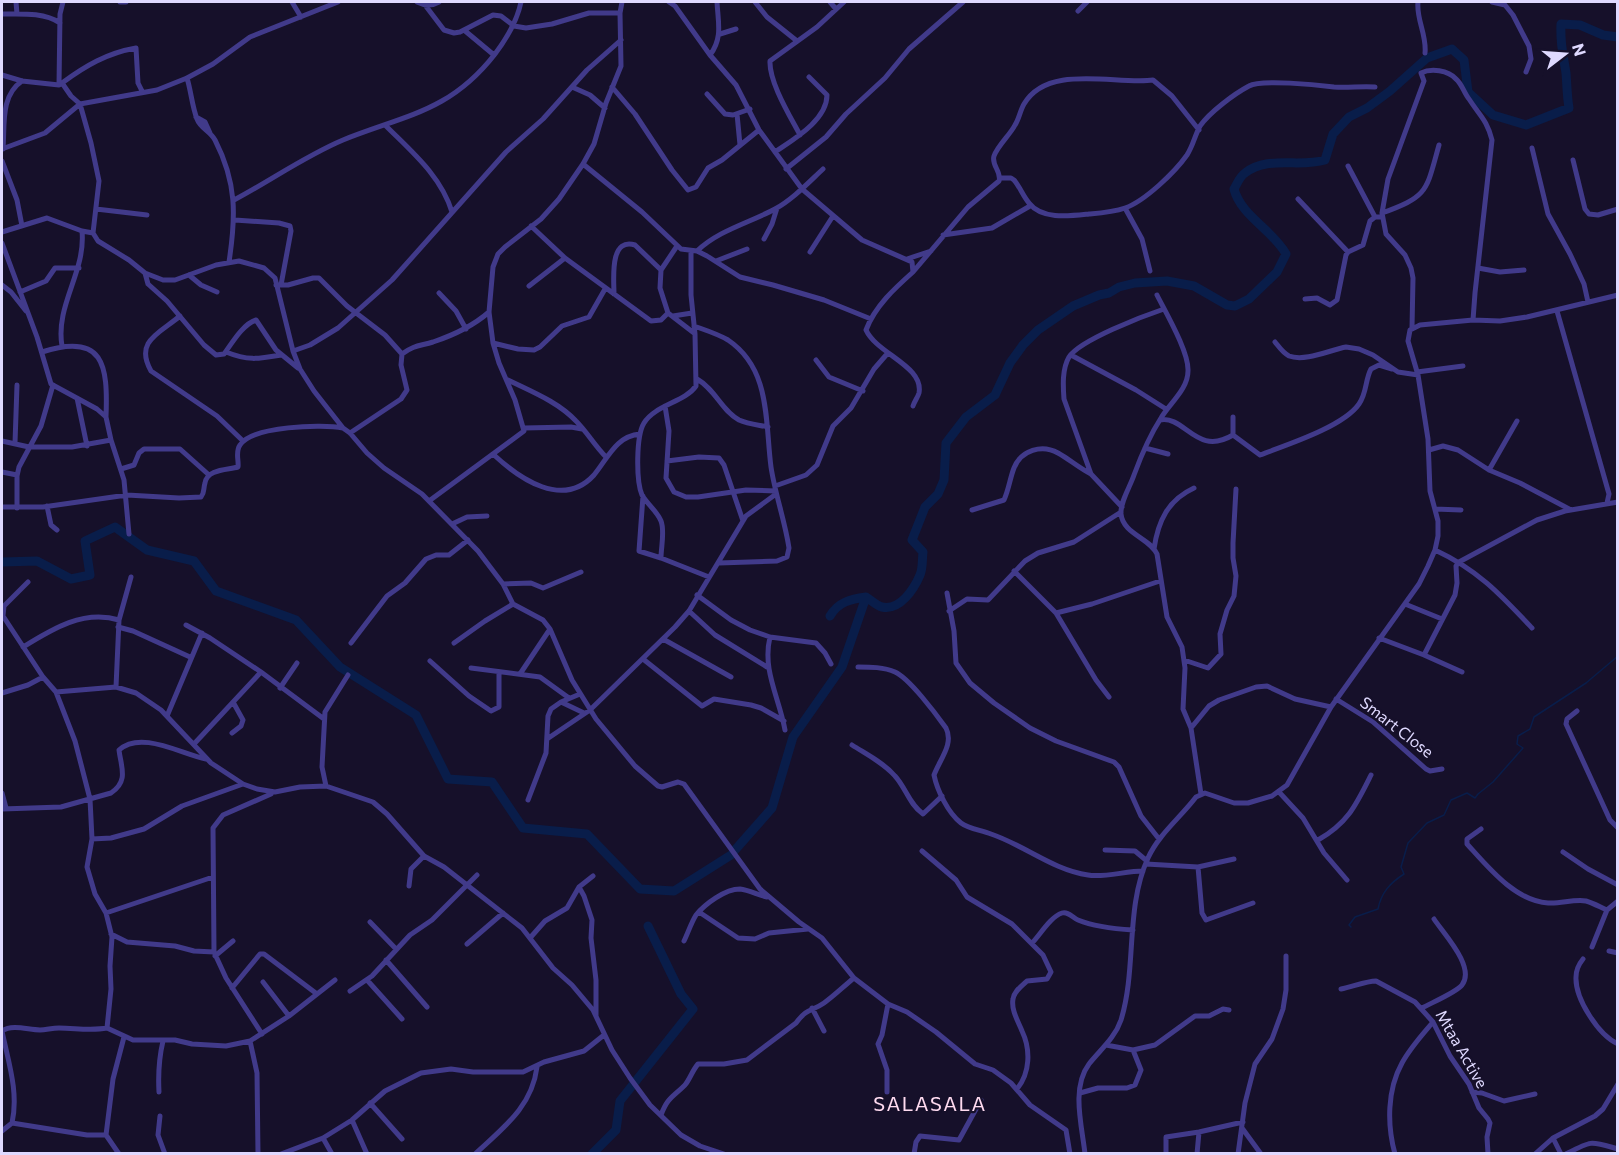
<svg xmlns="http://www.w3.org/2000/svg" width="1619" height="1155" viewBox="0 0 1619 1155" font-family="Commissioner,sans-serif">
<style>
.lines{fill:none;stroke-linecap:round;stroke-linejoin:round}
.stream{stroke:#091d4a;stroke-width:1.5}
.river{stroke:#091d4a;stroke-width:9}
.street{stroke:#413a8a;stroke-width:5}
.labels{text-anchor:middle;stroke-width:4.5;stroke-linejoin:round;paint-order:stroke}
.street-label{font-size:16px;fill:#dfd9ff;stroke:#16102a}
.quarter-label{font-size:20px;letter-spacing:1.5px;fill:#ffdbf0;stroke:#16102a}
</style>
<rect width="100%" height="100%" fill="#16102a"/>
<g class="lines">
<path class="stream" d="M1351,927L1349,925L1355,917L1378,909C1381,893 1390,883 1404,874L1401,867L1408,843L1427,823L1444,815L1451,800L1467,793L1475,798L1478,794L1493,782L1523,748L1517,744L1518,736L1530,729L1534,717L1586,683L1618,656"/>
<path class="river" d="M2,562L37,561L71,579L90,575L85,541L115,527L147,550L194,561L216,591L296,620L340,667L416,715L448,779L492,782L523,828L587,834L640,889L674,891L731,855
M830,616C838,602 851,599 866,597C871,600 877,606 882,607C900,611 914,589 920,575C923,568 922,560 923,552L912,540L925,507L938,494L944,480L946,443L966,417L995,395L1010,363L1023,345L1038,330L1073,306L1099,295L1109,293L1119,287L1135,283L1167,281L1194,286L1227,305L1235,306L1249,299L1277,272L1286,254C1273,230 1241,216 1234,189C1237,184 1240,176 1245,173C1268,155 1299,168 1325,160L1333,134L1349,117L1367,108L1390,91L1427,58L1452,49L1464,60L1468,92L1493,115L1526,125L1569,108C1567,96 1567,85 1566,73C1563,53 1560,46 1561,24L1580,25L1603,35L1618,37
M735,850L772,808L793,737L842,667L866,597
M592,1154L616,1130L620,1101L693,1009L681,994L648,926"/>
<path class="street" d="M16,2L17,14
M63,2L60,14L59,85L62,83L71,96L80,104L91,143L99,181L93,233L98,241L129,260L145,273L163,280H175L216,265L239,261L264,268L275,278L293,351L300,369L314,391L343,428L350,433L367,453L384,468L422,494L478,551L503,584L513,604L543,620L550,629L572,680L596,719L635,766L658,786L662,787L678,782L684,784L760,889L799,922L822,938L854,978L888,1004L907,1012L936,1032L975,1064L993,1070L1011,1083L1030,1105L1066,1130L1070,1154
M120,2H126
M292,2L301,17
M417,2C425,6 432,6 439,2
M669,2L675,6L710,55L736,85L759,130L802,189L862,240L912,262L913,272C895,288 875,306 866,330C877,354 924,366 919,393C918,397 914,402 913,406
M755,2L767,17L797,41
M830,2L836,9
M1418,2C1416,19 1427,35 1425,53
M1492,2L1505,5L1513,15L1529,46L1531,59L1526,72
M425,5L444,30L454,33L460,32L493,15L501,16L514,26L526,28L552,24L589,13H620
M1078,11L1087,2
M2,14C20,14 44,12 60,23
M464,30L494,55
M720,34L736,29
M710,55C723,38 718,22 717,2
M2,75L22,81L59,85
M187,78C191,91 192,106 197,119C200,128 210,131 215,140C237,183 236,216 229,262
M62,83C85,66 107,53 136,48L138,83L142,91
M572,87L590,95L605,108
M612,87L635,114L672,170L688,190L696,187L708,168L722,160L759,130
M707,94L725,114L733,115L750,109
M737,114L740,145
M196,117L205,122L210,133
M386,126C412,152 441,176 452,212
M800,135C790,116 769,82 770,61L817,27L844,2
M1532,148L1548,214L1570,254L1584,284L1588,302
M2,149L45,133L80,104L157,90L187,78L213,64L250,37L338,2
M3,149C5,125 0,96 22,81
M775,152C794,139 827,120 827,95L809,77
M1573,160L1585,209L1589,214L1598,215L1618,209
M2,161L17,200L22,226
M583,164L642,212L681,249L697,251L707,256L740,277L773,285L824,300L871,319
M1348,166L1375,217
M786,169L826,137L846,114L885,78L909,49L963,2
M1001,178H1011L1014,180C1020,187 1023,196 1029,203C1042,220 1070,216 1089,214C1101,213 1114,212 1125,208C1145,201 1175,172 1187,155C1193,146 1195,135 1200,126C1210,112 1234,94 1249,86C1261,79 1318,85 1334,87C1348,88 1361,86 1375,87
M1298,199L1348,252
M234,200C270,181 305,156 343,140C405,115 450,112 495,54C507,38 517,22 521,2
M1125,208L1142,239L1150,271
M96,209L147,215
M1382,213C1429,196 1426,191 1439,145
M235,220L279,223L290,226L291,231L281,285
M531,226L565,258L651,321L661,320L668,313
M2,232L47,218L82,231L93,233
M943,235L992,228L1030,206
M764,239L772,224L777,208
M2,243L37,337L51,384L97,409L106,417L111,440L124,480L129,534
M677,246L661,270L660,288L668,313L694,333
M697,251C719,230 749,223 775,209C793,199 808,183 823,169
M810,252L833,216
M907,259L931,251
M716,261L747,249
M1478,268L1500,272L1524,270
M913,272L968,207L999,181C1002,172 991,165 994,156C998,145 1010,135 1015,125C1019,119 1020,111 1024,104C1048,63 1116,85 1153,80L1172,96L1199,130
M145,273L148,284L167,301L204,345L216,355L224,354C232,343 243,324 256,320L276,350L298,368
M189,275L201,285L217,292
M2,285L11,292L26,311
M276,285H288L313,278H319L347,306L385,335L402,354
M529,286L565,258
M20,292L46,281L55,268H79
M439,293L456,311L466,329
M614,294C614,280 609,237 635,245L661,270
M1157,295C1166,313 1189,352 1188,371C1188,389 1170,403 1161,418C1150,435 1141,456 1134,475C1130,487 1120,502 1121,514C1123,534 1150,538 1157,554L1167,617L1182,647L1185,668L1183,709L1191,728
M1305,299L1317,298L1330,305L1337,300L1346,255L1348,252L1363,245L1370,221L1375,217H1382
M1557,311L1609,494L1607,503
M180,316C160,333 134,341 151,371L217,416L243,441
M673,316L692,313
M694,326C705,330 718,334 728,340C771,369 765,421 771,467C775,494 785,521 789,548L787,557L777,561L719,563
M1412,328L1413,278L1411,268L1405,255L1386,234L1382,213L1388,179L1424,81L1421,73C1431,68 1448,70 1456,79C1462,84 1464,93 1469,99C1480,116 1487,120 1492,140L1475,293L1473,320
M1275,342C1279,347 1283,353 1289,356C1305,362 1330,350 1346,347L1359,349L1373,355L1398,372L1418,375
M493,343L518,349L534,350L540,347L562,326L589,317L605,289
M62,346C55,305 86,272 82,231
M293,351L310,345L338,328L392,280L506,152L543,119L587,70L621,40
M42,352C104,332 108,365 106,417
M226,352C248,361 258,359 281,355
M1071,355L1136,390L1166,409
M816,360L829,377L863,391
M1417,372L1463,366
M506,379C530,391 557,401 576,421C587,432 595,446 606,457
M697,379C716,390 721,410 739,420C748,424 759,425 768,427
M77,398L87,446
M665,406L669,431L666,478L674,492L686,497H698L746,490L776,491
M1160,420C1185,415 1196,457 1233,435V417
M524,428L571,427L582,429
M350,433L401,399L407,390L401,365L402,354C414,345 420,346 433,342C454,335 473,326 489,312
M1233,435L1260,455C1286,445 1343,427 1359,404C1367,393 1365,380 1371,369L1379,365L1392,369
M2,441L29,447H72L111,440
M15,443L17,385
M1145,448L1168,454
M1429,450L1443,446L1458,450L1489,470L1520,483L1571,510
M494,455C520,479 563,509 594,475C608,458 616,436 640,434
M667,461L699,457L719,458L724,465L743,521
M121,469L134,465L139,453L144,449H180L209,475
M1489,470L1517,421
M2,472L17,475
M775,486L806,475L817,465L833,426L851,408L874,369L887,354
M643,496L639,551L661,558L709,577
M429,501L524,431L515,400L499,363L493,343L489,312L493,267L498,254L505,247L541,219L559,199L583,164L594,144L606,103L621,66L620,13L622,2
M47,506L51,525L57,530
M2,507H43L127,495L179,498L201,497C205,492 203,489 205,483C207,469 227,470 238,467C239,460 235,452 240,445C252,426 322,424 343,428
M1122,507L1091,474L1064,399C1063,386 1062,369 1069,357C1080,340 1143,316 1164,309
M17,508V476L19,467L41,426L53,385
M1435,509L1461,510
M972,510L1004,500C1009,489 1010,478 1014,468C1021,450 1042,444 1058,453C1069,459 1079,468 1091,474
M452,524L467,517L487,516
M1154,549C1158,521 1168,500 1194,488
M1435,550C1478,570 1500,594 1532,628
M661,558C661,547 665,531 661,521C657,511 647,504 642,495C636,481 636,436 644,423C655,405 685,402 696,386L695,334L691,295V251
M1014,571L1056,613L1092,604L1160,581
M28,582L4,606L3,616L43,677L56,692L116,687L136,693L161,710L211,763L243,784L257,789L275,792L300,787L326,786L373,802L387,814L424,856L444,867L522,928L553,968L572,985L593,1010L612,1050L630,1078L650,1105L681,1135L700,1146L724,1154
M503,584L531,583L543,588L581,572
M947,593L954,631L956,663L970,683L994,703L1030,728L1056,741L1114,762L1119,767L1141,816L1159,839
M697,595L731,620L750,630L770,637L816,643L825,653L831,664
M1405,604L1442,619
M689,611L715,635L767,667
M949,611L967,599L988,600L1025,561L1038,553L1074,542L1121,512
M1056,613L1096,680L1109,697
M186,625L210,638L261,672L324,719
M118,627L133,631L190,657
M770,637C762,670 779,697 785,730
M1379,638L1424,655L1455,595L1457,583L1456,566L1459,562L1537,520L1565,511L1618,502
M663,639L731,677
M351,643L387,596L405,583L426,559L436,555H449L468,540
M454,643L485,621L513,604
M23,647C52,629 84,609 119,620
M1424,655L1462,672
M643,659L702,706L714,699L751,705L761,708L784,721
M1184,660L1208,668L1221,654L1220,634L1227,610L1234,596L1236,576L1233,558V543L1236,489
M430,661L469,696L491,711L499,707V673
M858,667C870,667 884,667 895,672C909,678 936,714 946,728C954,744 940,759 934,775C937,790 948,813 961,823C969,829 981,830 991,834C1024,845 1053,870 1088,875C1103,878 1126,871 1143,871
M471,668L540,677L569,698
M520,674L550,629
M116,687L119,620L131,577
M280,688L297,663
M56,692L75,741L90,799L92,839L87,867L95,894L106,913L112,937L110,966L111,989L107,1028L133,1040H175L192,1044L226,1046L250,1041
M2,693L28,685L43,677
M1336,699L1373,722L1426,769L1430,771L1442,769
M561,702L584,713
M1577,711L1567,719L1566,724L1610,820L1618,828
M167,716L202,633
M232,733L241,726L243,720L233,702
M547,739L590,710L675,627L689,611L746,516L776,494
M194,744L261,672
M852,745C866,754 884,763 895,776C906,788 909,804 923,814L942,796
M326,786L322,767L325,712L348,675
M1279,792L1303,818L1324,853L1347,880
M2,793L6,808
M1201,794L1191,728L1209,706L1219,700L1256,687L1267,686L1295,699L1331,707
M528,800L546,753L548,716L551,709L561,702L580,694
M2,809L61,807L111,793C129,781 121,767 119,750C141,730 181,754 206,759
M1481,829L1467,839V844C1488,867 1515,901 1548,903C1561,904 1573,899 1586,901C1593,903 1600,907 1607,910
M92,839L111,838L144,829L182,806L243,784
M1318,840C1348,823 1356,805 1371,775
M1105,850L1135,851L1147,861
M922,851L956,880L967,897L1012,924L1043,955L1051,972L1047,979L1027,981C1022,986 1014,991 1013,999C1011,1010 1018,1021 1022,1031C1031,1050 1030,1073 1017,1089
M1563,852L1588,869L1618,885
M1146,864L1198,867L1234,859
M1198,867L1202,913L1206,920L1253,903
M409,886L411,869L424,856
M579,887L584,896L592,920L591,938L596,980V1016
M699,912L738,938L755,939L769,933L808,929
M106,913L213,877
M370,922L396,949
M111,934L127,942L175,946L194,951L214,952L226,978L262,1034
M530,938L545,921L567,908L579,887L593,876
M684,941C688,933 691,923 696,915C705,904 725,889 740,889C749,890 758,895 767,897
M1032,943C1040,935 1050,917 1062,913C1068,911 1073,918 1078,920C1095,927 1116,929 1133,930
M467,944L503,913
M1592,947L1607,910L1618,901
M1609,951L1618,953
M214,952L213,828L223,815L271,794
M215,956L233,941
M1583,959C1579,964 1576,970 1576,977C1575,998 1598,1035 1618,1044
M386,960L427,1007
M367,980L402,1019
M263,982L289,1016
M232,988L260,954H264L317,994
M1341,989C1352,987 1366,981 1376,981L1415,1002L1433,1022L1450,1056L1469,1084L1479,1108L1488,1119L1490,1123L1487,1137L1488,1154
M350,991L372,976L410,935L432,920L477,875
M812,1008L824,1031
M1422,1008C1431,1003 1457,992 1462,985C1476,967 1443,933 1434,919
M1106,1045L1133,1050L1155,1045L1195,1016H1209L1223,1009L1229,1010
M159,1092C158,1074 159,1058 163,1041
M887,1092V1070L878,1044L882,1035L888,1004
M1472,1092L1482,1093L1504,1101L1535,1094
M1080,1093L1098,1088H1127L1135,1085L1141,1070L1133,1050
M370,1103L402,1139
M661,1115C668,1097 672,1098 685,1085C690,1079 692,1071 698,1064H724L747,1060L796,1023C808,1007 811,1012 824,1003C834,996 844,986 854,978
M160,1116L158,1135L165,1154
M352,1120L367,1154
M12,1123C19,1092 8,1061 2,1031C13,1024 28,1030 40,1030C46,1030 52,1028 59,1028C75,1028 91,1031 107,1028
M1242,1128L1261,1154
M2,1131L12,1123L87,1135H106L119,1154
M106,1135L113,1079L124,1037
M323,1138L332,1154
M1553,1138L1561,1154
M258,1154L257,1073L250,1041L289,1016L335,980
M281,1154L323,1138L352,1120L385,1091L421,1073L451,1069L473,1072H523L544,1062L584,1051L604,1035
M475,1154C503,1128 532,1107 537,1067
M914,1154L916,1142L920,1136L959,1140L981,1100
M1085,1154C1082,1126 1071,1088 1089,1064C1100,1050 1115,1038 1121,1020C1137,968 1125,908 1148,858C1159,834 1180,818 1196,797L1205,793L1234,803H1248L1272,796L1287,785L1331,707L1419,584L1428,566L1435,550L1438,536V521L1430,491L1428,439L1418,375L1408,341L1410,330L1420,325L1473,320L1500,321L1527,317L1618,295
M1166,1154V1137L1199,1132L1243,1122
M1197,1154L1199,1132
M1238,1154L1245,1103L1255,1064L1272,1039L1283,1009L1286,990V956
M1395,1154C1387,1125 1387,1090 1402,1063C1410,1048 1422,1035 1433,1022
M1535,1154L1553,1138L1595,1116L1603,1109L1618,1084
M1566,1154C1593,1140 1590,1141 1618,1149"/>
</g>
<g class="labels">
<g class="street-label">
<text transform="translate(1397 727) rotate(38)" y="6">Smart Close</text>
<text transform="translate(1462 1049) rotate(60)" y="6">Mtaa Active</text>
</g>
<g class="quarter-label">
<text x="930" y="1111">SALASALA</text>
</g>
</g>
<rect width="1619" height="1155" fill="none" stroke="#dfd9ff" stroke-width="6"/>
<g transform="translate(1565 54) rotate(73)" stroke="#16102a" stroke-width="4.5" paint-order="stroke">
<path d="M0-4.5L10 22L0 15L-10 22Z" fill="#dfd9ff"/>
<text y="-9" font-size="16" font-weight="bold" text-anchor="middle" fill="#dfd9ff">N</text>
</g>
</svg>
